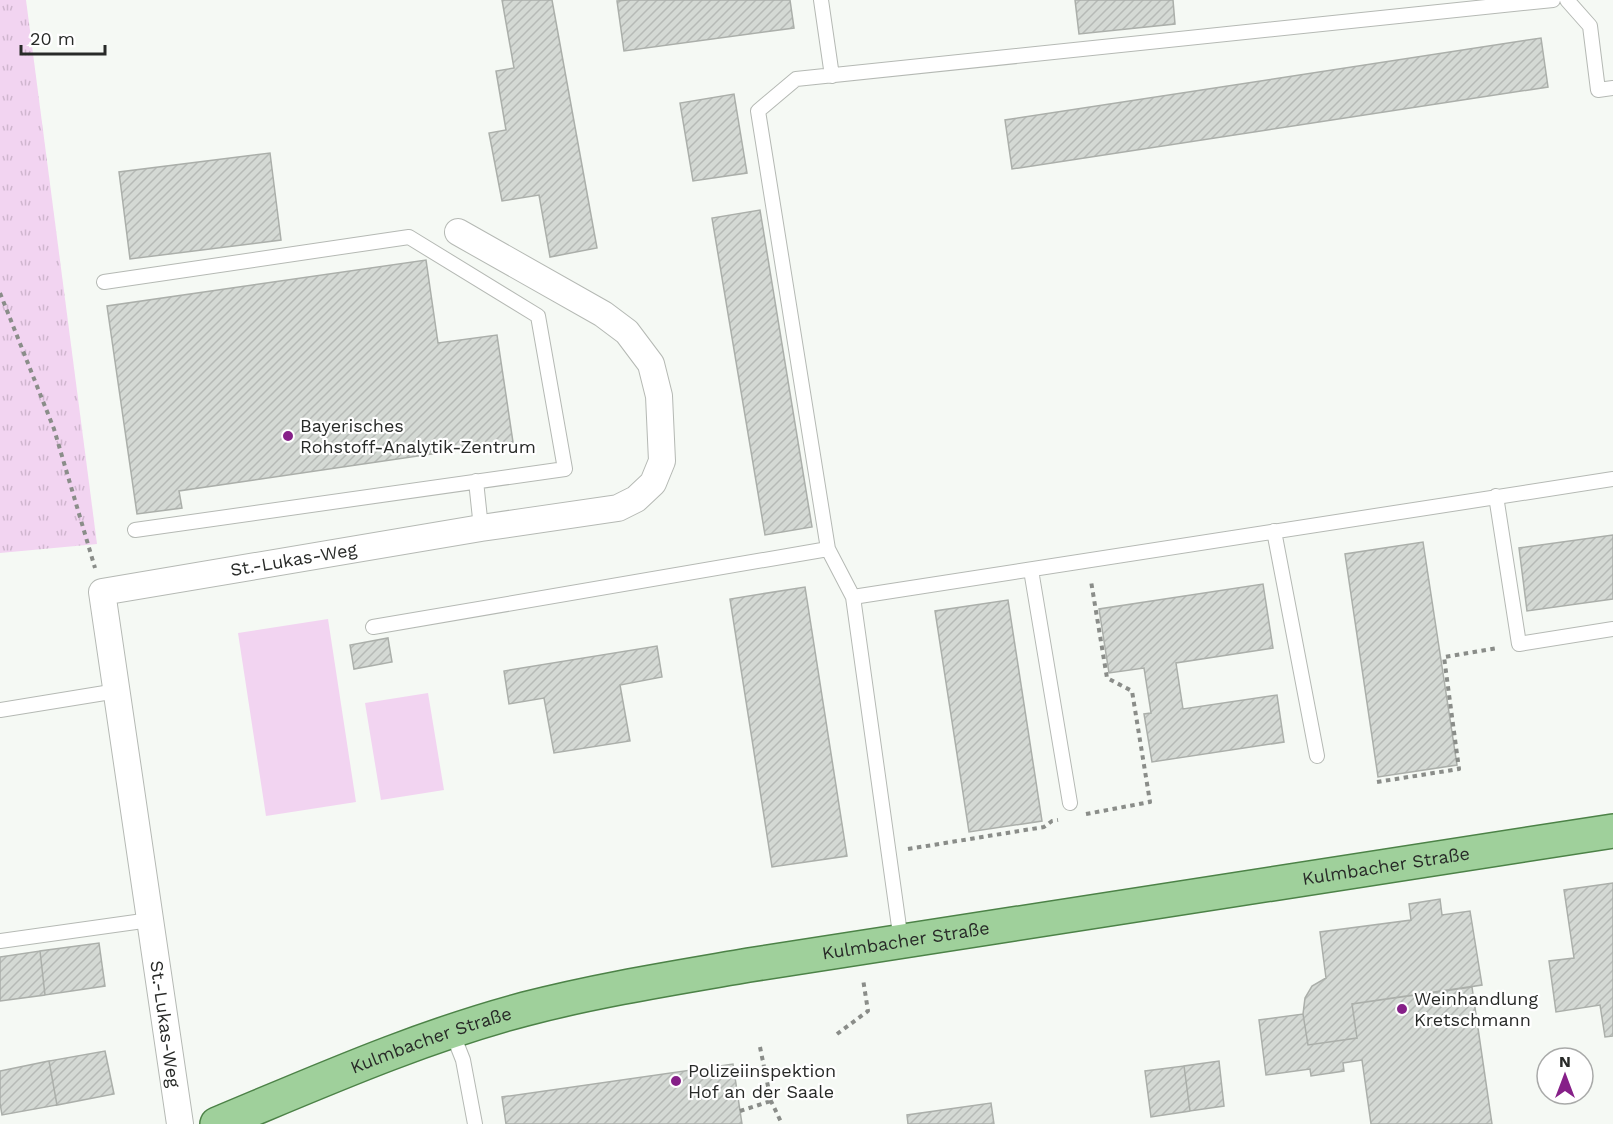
<svg xmlns="http://www.w3.org/2000/svg" width="1613" height="1124" viewBox="0 0 1613 1124" font-family="'Work Sans',sans-serif">
<style>
.grass{fill:url(#grass-tufts)}
.pitch{fill:#f2d4f1}
.building{fill:url(#building-hatch);stroke:#abafaa;stroke-width:1.5}
.lines{fill:none;stroke-linecap:round;stroke-linejoin:round}
.service-casing{stroke:#b5b9b4;stroke-width:16}
.minor-casing{stroke:#b5b9b4;stroke-width:28}
.primary-casing{stroke:#4c8247;stroke-width:36}
.path{stroke:#8a8d89;stroke-width:4;stroke-dasharray:4.5 4.5;stroke-linecap:butt}
.service{stroke:#fff;stroke-width:14}
.minor{stroke:#fff;stroke-width:26}
.primary{stroke:#9fd09b;stroke-width:33}
.poi-dot{fill:#862088;stroke:#fff;stroke-width:2}
.labels{text-anchor:middle;stroke-width:4.5;stroke-linejoin:round;paint-order:stroke}
.poi-label{font-size:18px;fill:#282a28;stroke:#fff;text-anchor:start}
.street-label{font-size:18px;fill:#282a28;stroke:#fff}
</style>
<defs>
<pattern id="grass-tufts" width="24" height="20" patternUnits="userSpaceOnUse" patternTransform="scale(1.5)"><rect width="24" height="20" fill="#f2d4f1"/><path d="M3 7l-1-3M5 7V3M7 7l1-3M15 17l-1-3M17 17v-4M19 17l1-3" fill="none" stroke="#d0b6cf"/></pattern>
<pattern id="building-hatch" width="6" height="6" patternUnits="userSpaceOnUse" patternTransform="scale(1.5)"><rect width="6" height="6" fill="#d4d9d4"/><path d="M-1 1l2-2M0 6l6-6M5 7l2-2" fill="none" stroke="#b6bab6"/></pattern>
</defs>
<rect width="100%" height="100%" fill="#f5f9f4"/>
<path class="grass" d="M0,0H26L97,544L0,553Z"/>
<path class="pitch" d="M328,619L356,802L266,816L238,633Z
M428,693L444,790L381,800L365,703Z"/>
<path class="building" d="M502,0H552L597,248L550,257L539,195L502,201L489,133L506,130L496,71L514,68Z
M628,0H790L794,28L624,51L617,1Z
M1075,0H1173L1175,24L1079,34Z
M1541,38L1548,87L1012,169L1005,120Z
M734,94L747,173L693,181L680,103Z
M270,153L281,240L130,259L119,172Z
M760,210L812,527L765,535L712,218Z
M426,260L438,343L497,335L513,442L179,491L182,508L137,514L107,306Z
M1613,535V599L1527,611L1519,548Z
M1423,542L1457,765L1378,777L1345,554Z
M1263,584L1273,648L1176,663L1183,709L1277,695L1284,742L1152,762L1144,714L1151,713L1144,668L1109,673L1099,609Z
M805,587L847,856L772,867L730,599Z
M1008,600L1042,821L969,832L935,611Z
M388,638L392,662L354,669L350,645Z
M657,646L662,677L620,685L630,741L554,753L544,698L509,704L504,671Z
M1613,883V1036L1605,1037L1600,1005L1556,1012L1549,961L1574,958L1564,890Z
M1440,899L1442,915L1470,911L1482,985L1352,1004L1357,1038L1308,1045L1303,1014L1305,998L1312,986L1326,978L1320,932L1411,920L1409,904Z
M99,943L105,986L45,995L40,951Z
M40,951L45,995L0,1001V957Z
M1472,987L1492,1124H1371L1362,1060L1343,1063L1344,1071L1311,1076L1310,1069L1266,1075L1259,1020L1303,1014L1308,1045L1357,1038L1352,1004Z
M105,1051L114,1094L57,1105L49,1061Z
M49,1061L57,1105L2,1115L0,1103V1071Z
M1219,1061L1224,1106L1190,1111L1184,1066Z
M733,1064L742,1124H506L502,1097Z
M1184,1066L1190,1111L1151,1117L1145,1071Z
M991,1103L994,1124H908L907,1115Z"/>
<g class="lines">
<defs>
<path id="service" d="M821,0L832,76
M1567,0L1590,26L1598,90L1613,88
M104,282L409,237L538,316L565,469L135,530
M476,481L481,528
M1496,496L1519,644L1613,629
M1274,531L1317,756
M1031,570L1070,803
M853,597L828,549L758,111L796,79L1553,0
M373,627L828,549
M0,710L117,691
M0,941L150,920
M901,941L853,597L1613,479
M452,1032L463,1060L475,1124"/>
<g id="minor">
<path id="s1" d="M180,1124L102,592L481,528L618,508L636,499L653,483L662,461L659,396L651,364L627,332L603,314L458,232"/>
</g>
<g id="primary">
<path id="s2" d="M217,1124C318,1082 419,1037 525,1009C598,990 674,978 749,965L1613,831"/>
</g>
</defs>
<use href="#service" class="service-casing"/>
<use href="#minor" class="minor-casing"/>
<use href="#primary" class="primary-casing"/>
<path class="path" d="M0,293L54,429L95,568
M1377,782L1459,769L1444,657L1498,648
M1086,814L1150,802L1132,691L1107,678L1091,581
M908,849L1044,827L1052,821L1058,820
M837,1034L868,1011L863,979
M760,1047L771,1101L782,1124
M740,1111L771,1101"/>
<use href="#service" class="service"/>
<use href="#minor" class="minor"/>
<use href="#primary" class="primary"/>
</g>
<g class="poi-dot">
<circle cx="288" cy="436" r="6"/>
<circle cx="1402" cy="1009" r="6"/>
<circle cx="676" cy="1081" r="6"/>
</g>
<g class="labels">
<g class="poi-label">
<text x="300" y="432">Bayerisches<tspan x="300" dy="21">Rohstoff-Analytik-Zentrum</tspan></text>
<text x="1414" y="1005">Weinhandlung<tspan x="1414" dy="21">Kretschmann</tspan></text>
<text x="688" y="1077">Polizeiinspektion<tspan x="688" dy="21">Hof an der Saale</tspan></text>
</g>
<g class="street-label">
<text dy="6" stroke="none"><textPath href="#s1" startOffset="732">St.-Lukas-Weg</textPath></text>
<text dy="6" stroke="none"><textPath href="#s2" startOffset="1202">Kulmbacher Straße</textPath></text>
<text dy="6" stroke="none"><textPath href="#s2" startOffset="716">Kulmbacher Straße</textPath></text>
<text transform="translate(165 1024) rotate(82)" y="6">St.-Lukas-Weg</text>
<text dy="6" stroke="none"><textPath href="#s2" startOffset="230">Kulmbacher Straße</textPath></text>
</g>
</g>
<g transform="translate(1565 1076)"><circle r="28" fill="#ffffff" stroke="#a9aaa9" stroke-width="1.5"/>
<path d="M0-4.5L10 22L0 15L-10 22Z" fill="#862088"/>
<text y="-9" font-size="16" font-weight="bold" text-anchor="middle" fill="#282a28">N</text>
</g>
<path d="M21 45v9h84v-9" fill="none" stroke="#282a28" stroke-width="3"/>
<text x="30" y="45" font-size="18" fill="#282a28" stroke="#ffffff" stroke-width="4.5" paint-order="stroke">20 m</text>
</svg>
